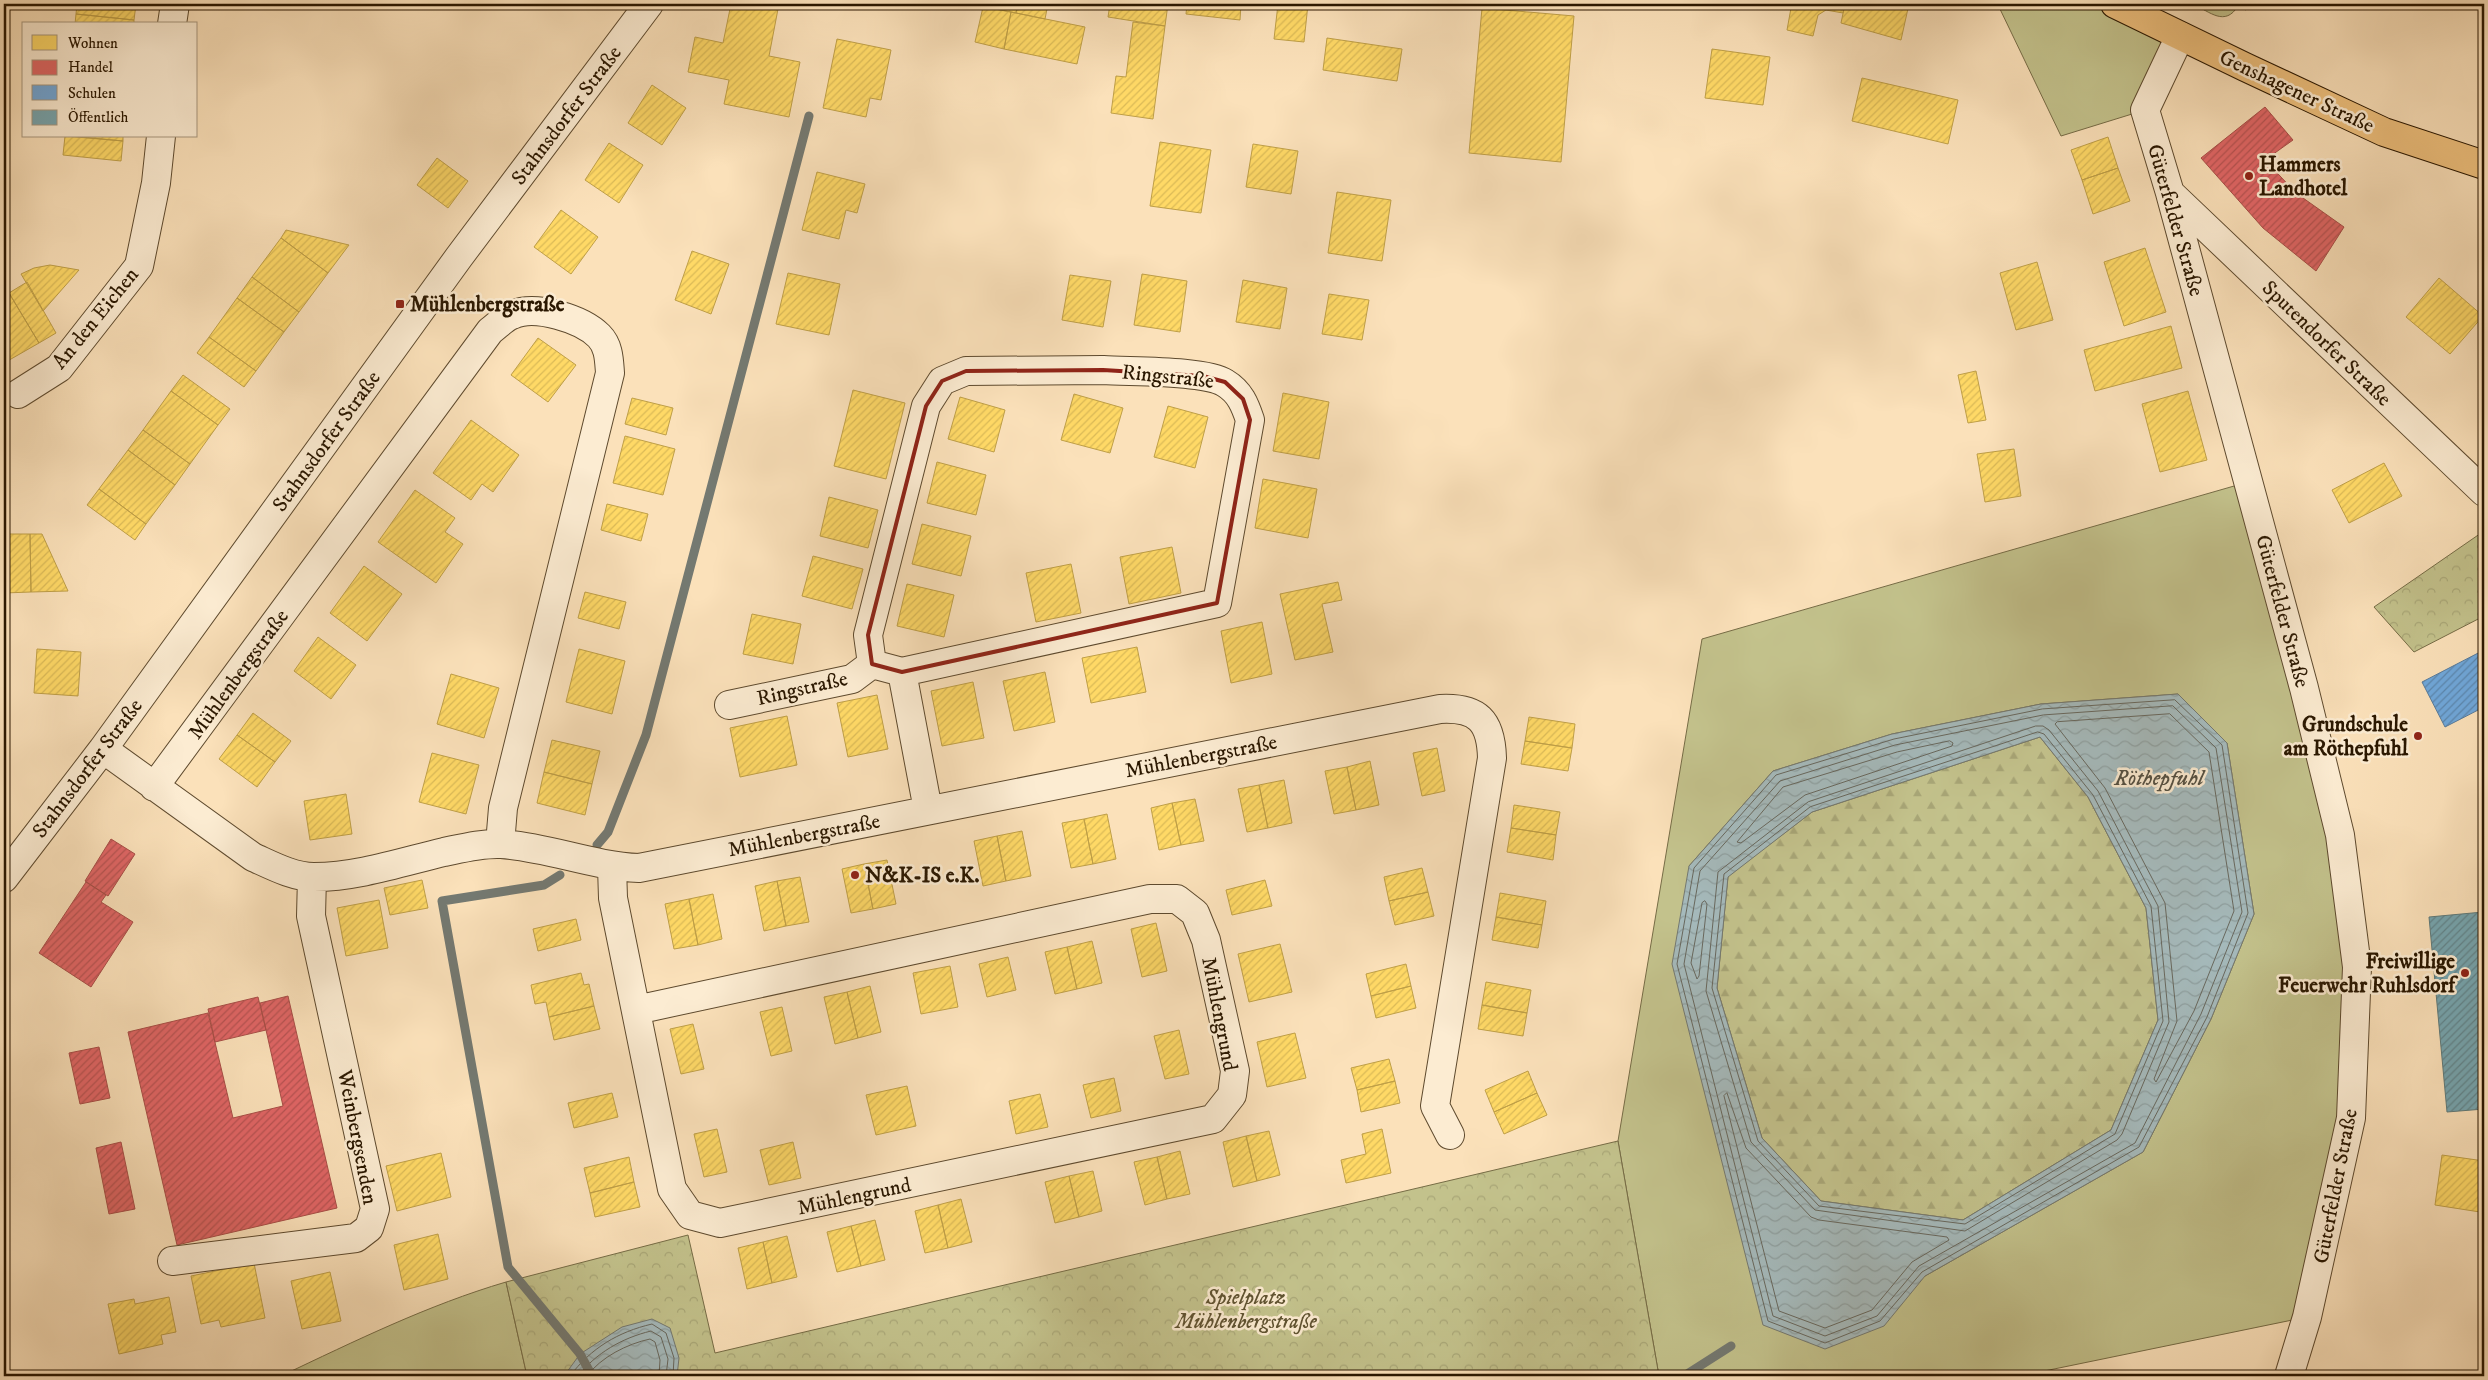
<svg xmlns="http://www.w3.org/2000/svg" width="2488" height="1380" viewBox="0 0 2488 1380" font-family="'IM FELL DW Pica',serif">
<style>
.grass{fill:#c3c28c;stroke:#766c46;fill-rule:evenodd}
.forest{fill:url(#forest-firs);stroke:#766c46}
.park{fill:url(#park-crowns);stroke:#766c46}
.water{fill:url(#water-waves);stroke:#747971;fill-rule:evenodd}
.homes{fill:url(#homes-hatch);stroke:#bf9f47}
.shops{fill:url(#shops-hatch);stroke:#a94e47}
.schools{fill:url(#schools-hatch);stroke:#5a7c9a}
.public{fill:url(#public-hatch);stroke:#5f7a7a}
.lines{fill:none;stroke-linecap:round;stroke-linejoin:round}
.shore{stroke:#68685e;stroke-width:1}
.stream{stroke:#747971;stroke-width:9}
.minor-casing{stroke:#5e4a2e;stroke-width:30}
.major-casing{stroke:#2a1700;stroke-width:30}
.minor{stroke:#fcecd2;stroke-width:28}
.major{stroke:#eec07d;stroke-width:28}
.marked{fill:none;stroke:#8f2418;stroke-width:4;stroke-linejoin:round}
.poi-dot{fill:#8f2418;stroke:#fcecd2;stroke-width:2}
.labels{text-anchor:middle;stroke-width:5;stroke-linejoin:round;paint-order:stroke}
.street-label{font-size:21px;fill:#2a1700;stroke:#fcecd2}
.poi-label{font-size:21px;font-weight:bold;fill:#2a1700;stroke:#fcecd2;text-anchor:start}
.park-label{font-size:21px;font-style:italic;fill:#605331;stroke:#fcecd2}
.water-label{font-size:22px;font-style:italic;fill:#555042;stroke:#fcecd2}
</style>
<defs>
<pattern id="forest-firs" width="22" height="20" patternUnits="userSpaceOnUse" patternTransform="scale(1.25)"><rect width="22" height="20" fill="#c3c28c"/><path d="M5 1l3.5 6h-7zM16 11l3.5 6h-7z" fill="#a8a677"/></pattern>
<pattern id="park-crowns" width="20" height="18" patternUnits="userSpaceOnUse" patternTransform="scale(1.25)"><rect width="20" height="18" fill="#c3c28c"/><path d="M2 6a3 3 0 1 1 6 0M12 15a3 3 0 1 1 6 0" fill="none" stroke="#a8a677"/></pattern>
<pattern id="water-waves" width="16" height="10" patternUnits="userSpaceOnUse" patternTransform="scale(1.25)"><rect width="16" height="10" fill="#a5babc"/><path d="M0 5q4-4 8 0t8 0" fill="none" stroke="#8e9fa0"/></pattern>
<pattern id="homes-hatch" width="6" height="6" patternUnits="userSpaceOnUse" patternTransform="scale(1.25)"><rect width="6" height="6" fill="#ffd966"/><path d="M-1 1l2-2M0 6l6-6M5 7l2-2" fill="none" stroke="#dbba57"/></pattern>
<pattern id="shops-hatch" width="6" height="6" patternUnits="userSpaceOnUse" patternTransform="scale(1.25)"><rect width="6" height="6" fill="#e06666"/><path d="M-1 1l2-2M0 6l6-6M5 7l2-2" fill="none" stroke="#b65352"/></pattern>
<pattern id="schools-hatch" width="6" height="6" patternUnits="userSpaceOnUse" patternTransform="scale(1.25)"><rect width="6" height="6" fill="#6fa8dc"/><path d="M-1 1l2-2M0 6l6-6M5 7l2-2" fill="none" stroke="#5b88b0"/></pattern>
<pattern id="public-hatch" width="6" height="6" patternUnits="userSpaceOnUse" patternTransform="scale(1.25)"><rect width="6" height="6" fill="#76a5af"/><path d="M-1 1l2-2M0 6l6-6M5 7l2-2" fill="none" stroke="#61858c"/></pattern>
</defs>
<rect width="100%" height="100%" fill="#fbe1ba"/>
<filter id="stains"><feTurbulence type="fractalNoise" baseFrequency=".004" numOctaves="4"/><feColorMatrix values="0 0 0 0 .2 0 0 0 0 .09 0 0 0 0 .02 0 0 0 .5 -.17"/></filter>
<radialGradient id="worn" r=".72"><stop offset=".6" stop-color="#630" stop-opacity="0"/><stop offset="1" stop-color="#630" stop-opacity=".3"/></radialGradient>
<path class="grass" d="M2000,4H2115L2180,36L2145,110L2061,136L1999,7Z
M2193,4H2248L2246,10L2238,6C2225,27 2210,12 2193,4Z
M2248,482L2340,835L2351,1118L2307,1317L2020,1376H1659L1618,1141L1702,639ZM2178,694L2227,743L2254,914L2211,1019L2143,1152L1925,1276L1689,866L1773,771L1892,734L2041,704Z
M506,1282L527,1376H281C355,1341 428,1305 506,1282Z"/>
<path class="forest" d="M2040,737L2088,797L2146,908L2158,1020L2111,1130L1963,1220L1821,1201L1762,1138L1717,988L1728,876L1812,812Z"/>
<path class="park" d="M2484,531V616L2414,652L2374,607Z
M1618,1141L1659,1376H527L506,1282L688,1235L715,1353Z"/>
<path class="water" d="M2178,694L2227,743L2254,914L2211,1019L2143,1152L1925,1276L1884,1326L1825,1349L1763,1325L1672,964L1689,866L1773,771L1892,734L2041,704ZM2040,737L2088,797L2146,908L2158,1020L2111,1130L1963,1220L1821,1201L1762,1138L1717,988L1728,877L1812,812Z
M652,1319L670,1328L679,1358L677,1376H564L580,1354L622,1327Z"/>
<path class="homes" d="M77,4H136L134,20L76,14Z
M731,4H755L778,9L769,56L800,62L789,117L724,104L729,80L688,72L695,37L723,43Z
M929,4H946L945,7Z
M972,4H1018L1016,13Z
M1018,4H1048L1045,19L1016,13Z
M1110,4H1168L1165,26L1108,17Z
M1187,4H1241L1240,20L1186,14Z
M1278,4H1308L1304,42L1274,39Z
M1787,4H1845L1843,13L1826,10L1818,15L1813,36L1787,30L1791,8L1786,7Z
M1845,4H1909L1901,40L1841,23Z
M983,7L1011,12L1004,49L975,42Z
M1482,8L1574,16L1561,162L1469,153Z
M1011,12L1085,27L1077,64L1004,49Z
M76,14L134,20V24H75Z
M1133,22L1165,26L1153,119L1111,113L1116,76L1126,77Z
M1327,38L1402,49L1397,81L1323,70Z
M837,39L891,50L881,100L870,98L866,117L823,108Z
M1712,49L1770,57L1763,105L1705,98Z
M1862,78L1958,100L1948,144L1852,121Z
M652,85L686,108L662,145L628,123Z
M65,136L123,141L121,161L63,155Z
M71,136H123V141Z
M2108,137L2118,168L2082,180L2071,150Z
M1160,142L1211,150L1201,213L1150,206Z
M609,143L643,165L619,203L585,180Z
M1253,144L1298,151L1291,194L1246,187Z
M437,158L468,181L448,208L417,185Z
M2118,168L2130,201L2093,214L2082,180Z
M817,172L865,184L857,213L846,210L839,239L802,230Z
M1337,192L1391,200L1382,261L1328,253Z
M561,210L598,237L571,274L534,247Z
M286,230L349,245L328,273L281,238Z
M281,238L328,273L299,312L252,277Z
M2484,243V260L2481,259Z
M2145,248L2166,312L2124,326L2104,262Z
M692,251L729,264L711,314L675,300Z
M2037,262L2053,320L2016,330L2000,273Z
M50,265L79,270L43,311L21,274L34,268Z
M788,273L840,284L829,335L776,324Z
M1142,274L1187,281L1180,332L1134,325Z
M1070,275L1111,281L1103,327L1062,320Z
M252,277L299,312L284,332L237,298Z
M2439,278L2483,316L2450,354L2406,317Z
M1243,280L1287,288L1280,329L1236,322Z
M27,282L56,333L39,343L9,293Z
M9,293L39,343L4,363V296Z
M1329,294L1369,300L1362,340L1322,334Z
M237,298L284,332L256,371L209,337Z
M2171,326L2182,368L2095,391L2084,350Z
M209,337L256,371L244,387L197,353Z
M538,338L576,365L548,402L511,375Z
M1976,371L1986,420L1968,423L1958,375Z
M183,375L230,409L218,425L171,391Z
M853,390L905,403L886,479L834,466Z
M171,391L218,425L190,464L143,430Z
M2188,391L2207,460L2160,472L2142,404Z
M1283,393L1329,402L1319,459L1273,451Z
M1074,394L1123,408L1110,453L1061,440Z
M960,397L1005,410L994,452L948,439Z
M632,398L673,408L666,435L625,424Z
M1168,406L1208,417L1195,468L1154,457Z
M471,420L519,455L493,492L482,484L471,500L433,473Z
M143,430L190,464L175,485L128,450Z
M625,436L675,449L663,495L613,483Z
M2014,449L2021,496L1985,502L1977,454Z
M128,450L175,485L146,524L99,489Z
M937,462L986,475L976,515L927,503Z
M2384,463L2402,496L2349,523L2332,490Z
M1263,479L1317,489L1308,538L1255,528Z
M99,489L146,524L135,540L87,505Z
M415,490L455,518L445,532L463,544L436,583L378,542Z
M829,497L878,510L868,548L820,536Z
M607,504L648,514L641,541L601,530Z
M922,524L971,536L961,576L912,564Z
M4,534H30L31,592L4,593Z
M30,534H42L68,591L31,592Z
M1172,547L1181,593L1129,604L1120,557Z
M813,556L863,569L852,609L802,596Z
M1071,564L1081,613L1036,622L1026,573Z
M364,566L402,594L367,641L330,613Z
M1338,582L1342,600L1322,604L1333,652L1295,660L1280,594Z
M907,584L954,595L944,637L897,626Z
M585,592L626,602L619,629L578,618Z
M752,614L801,624L793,664L743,654Z
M1262,622L1272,674L1231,683L1221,631Z
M318,637L356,665L331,699L294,671Z
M1137,647L1146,692L1091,703L1082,658Z
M37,649L81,652L78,696L34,693Z
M579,649L625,661L612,714L566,702Z
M1045,672L1055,722L1014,731L1003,681Z
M451,674L499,688L484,738L437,724Z
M973,682L984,738L942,746L931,691Z
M877,695L888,749L848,757L837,703Z
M253,713L291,741L275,762L237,735Z
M787,716L797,765L740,777L730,728Z
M1529,717L1575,724L1572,748L1525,741Z
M237,735L275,762L257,787L219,759Z
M552,740L600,751L592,784L544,772Z
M1525,741L1572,748L1568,771L1521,764Z
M1437,748L1445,791L1422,796L1413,753Z
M432,753L479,765L466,814L419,802Z
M1370,761L1379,805L1356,810L1347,767Z
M1347,767L1356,810L1334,814L1325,771Z
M544,772L592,784L585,815L537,803Z
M1284,780L1292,823L1268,828L1259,785Z
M1259,785L1268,828L1247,832L1238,789Z
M346,794L352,834L310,840L304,801Z
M1195,799L1204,841L1181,845L1172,803Z
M1172,803L1181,845L1159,850L1151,808Z
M1514,805L1560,812L1556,835L1511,828Z
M1107,814L1116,859L1093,864L1084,819Z
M1084,819L1093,864L1071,868L1062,823Z
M1511,828L1556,835L1553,860L1507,852Z
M1022,831L1031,876L1006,881L997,836Z
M997,836L1006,881L983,886L974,841Z
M887,860L896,904L873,909L864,864Z
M864,864L873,909L851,913L842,869Z
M1422,868L1428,892L1389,901L1384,877Z
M800,877L809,922L786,926L777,881Z
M422,880L428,908L390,915L384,888Z
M1265,880L1272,906L1232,915L1226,890Z
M777,881L786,926L764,931L755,886Z
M1428,892L1434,916L1395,925L1389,901Z
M1500,893L1546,901L1542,925L1496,917Z
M713,894L722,939L698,945L689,899Z
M689,899L698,945L674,949L665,904Z
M379,900L388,948L346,956L337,908Z
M1496,917L1542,925L1538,948L1492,940Z
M576,919L581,940L538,951L533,929Z
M1156,923L1167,971L1142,977L1131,929Z
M1092,941L1102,983L1077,989L1067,947Z
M1280,944L1292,992L1249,1002L1238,954Z
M1067,947L1077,989L1055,994L1045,952Z
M1008,957L1016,990L987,997L979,964Z
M1406,964L1411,986L1371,996L1366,974Z
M950,966L958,1007L921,1014L913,973Z
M581,973L584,985L589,984L594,1006L549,1017L546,1002L535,1004L531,985Z
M1486,982L1531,990L1527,1013L1482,1005Z
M870,986L881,1032L858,1038L847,992Z
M1411,986L1416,1008L1376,1018L1371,996Z
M847,992L858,1038L835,1044L824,997Z
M1482,1005L1527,1013L1523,1036L1478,1029Z
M594,1006L600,1029L554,1040L549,1017Z
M782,1007L792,1051L771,1056L760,1012Z
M693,1024L704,1069L681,1074L670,1029Z
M1179,1030L1189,1074L1165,1079L1154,1036Z
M1295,1033L1306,1078L1267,1087L1257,1042Z
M1389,1059L1395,1081L1357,1090L1351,1068Z
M1528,1071L1537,1093L1494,1112L1485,1090Z
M1114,1078L1121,1111L1091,1118L1083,1085Z
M1395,1081L1400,1103L1361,1112L1357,1090Z
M907,1086L916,1126L876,1135L866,1095Z
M612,1093L618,1117L574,1128L568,1103Z
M1537,1093L1547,1115L1504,1134L1494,1112Z
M1040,1094L1048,1127L1016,1134L1009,1101Z
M717,1129L727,1172L704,1177L694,1134Z
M1382,1129L1391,1173L1346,1183L1341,1160L1366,1154L1362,1134Z
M1269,1131L1280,1175L1257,1181L1246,1136Z
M1246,1136L1257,1181L1233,1187L1223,1142Z
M793,1142L801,1178L769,1185L760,1150Z
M1180,1151L1190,1194L1167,1199L1157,1157Z
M441,1153L451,1197L397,1211L386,1166Z
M2442,1155L2484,1161V1184L2480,1212L2435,1205Z
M629,1157L634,1182L590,1193L584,1168Z
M1157,1157L1167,1199L1145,1205L1134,1162Z
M1093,1171L1102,1211L1079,1217L1069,1176Z
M1069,1176L1079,1217L1055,1223L1045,1182Z
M634,1182L640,1207L595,1217L590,1193Z
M961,1199L972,1242L948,1248L938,1205Z
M938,1205L948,1248L925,1253L915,1211Z
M875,1220L885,1260L861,1266L851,1226Z
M851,1226L861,1266L837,1272L827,1232Z
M438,1234L448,1279L404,1290L394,1245Z
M787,1236L797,1277L772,1283L763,1242Z
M763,1242L772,1283L747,1289L738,1248Z
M254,1263L265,1318L221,1327L219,1320L201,1324L191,1276Z
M330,1272L341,1321L302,1329L291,1281Z
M169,1297L176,1332L161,1335L163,1344L119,1354L108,1304L134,1299L135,1304Z
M2095,1371L2096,1376H2073Z"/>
<path class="shops" d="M2265,107L2293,140L2265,160L2296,193L2344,227L2316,271L2263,228L2201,158Z
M111,839L135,854L108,896L85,881Z
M86,882L106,895L101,902L133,922L91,987L39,953Z
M288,996L337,1208L177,1245L128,1032L208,1013L233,1118L283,1106L260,1003Z
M258,997L266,1030L215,1042L208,1009Z
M99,1047L110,1098L80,1104L69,1053Z
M121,1142L135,1209L109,1214L96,1148Z"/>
<path class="schools" d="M2484,650V707L2445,727L2422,682Z"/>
<path class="public" d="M2483,912L2484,1109L2447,1112L2429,917Z"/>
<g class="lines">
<path class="shore" d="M2175,700L2222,745L2248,913L2207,1017L2139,1147L1922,1272L1880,1321L1825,1343L1768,1321L1677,964L1694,868L1776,775L1894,739L2042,709Z
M2173,706L2216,748L2242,912L2201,1014L2135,1143L1919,1266L1877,1316L1825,1336L1773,1316L1684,964L1700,871L1780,781L1895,745L2043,715Z
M2170,714L2209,752L2234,911L2194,1011L2156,1082L2154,1079L2177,1021L2165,903L2105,788L2055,724L2057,722Z
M2036,726H2043L2049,730L2098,791L2158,906L2169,1022L2122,1134L2117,1140L1965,1231L1815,1210L1751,1142L1706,991L1718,872L1808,802Z
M2038,732L2044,734L2093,795L2151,906L2163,1021L2115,1134L1965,1224L1819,1206L1758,1141L1712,988L1724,874L1810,807Z
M1950,741L1953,743L1952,746L1805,795L1741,843L1737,842L1783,787L1897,752Z
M1705,901L1707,904L1699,976L1697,979L1691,963L1702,903Z
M1727,1093L1746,1148L1811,1217L1819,1220L1947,1237L1949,1240L1912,1262L1872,1310L1825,1328L1779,1311L1724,1096Z
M570,1376C591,1348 618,1332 652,1324L666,1333L674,1358L673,1376
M578,1376C596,1353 622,1338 651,1331L661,1337L668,1359L666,1376
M587,1376C601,1357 627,1344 650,1339L655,1342L660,1360L659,1376"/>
<path class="stream" d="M597,845L608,832L646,735L809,116
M560,875L544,885L442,901L508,1267L580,1354L592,1376
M1684,1376L1731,1346"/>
<defs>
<path id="minor" d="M172,24L175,4
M2180,36L2145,110L2170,193L2304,688L2340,835L2357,967L2351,1118L2307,1317L2289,1376
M2170,193L2484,492
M1103,370C1130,372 1205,370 1225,383C1240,392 1245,405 1250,420L1217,603L902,672L872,664L868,635L926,406L942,381L966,371Z
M18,394L59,368L139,266L156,183L161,136
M902,672L928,810
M729,705L852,679L872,664
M103,749L253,857C271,865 293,877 314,877C357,877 402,862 444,852C463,848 482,843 501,844C548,847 592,866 639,868L1440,709C1478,707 1491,721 1492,758L1435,1106L1450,1135
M154,787L490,331C497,326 504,318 512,315C535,304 582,319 599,336C609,346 609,360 610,373L503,808L500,844
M612,867L613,898L672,1189L690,1215L720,1223L1213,1119L1232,1095L1235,1071L1206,940L1195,913L1177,899H1150L636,1010
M4,878L103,749L459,257L649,4
M172,1261L356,1238L369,1228L375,1209L311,916L312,877"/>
<path id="major" d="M2115,4L2245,67L2384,132L2484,165"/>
</defs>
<use href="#minor" class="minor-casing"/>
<use href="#major" class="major-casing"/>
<use href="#minor" class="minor"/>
<use href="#major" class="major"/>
</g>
<path class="marked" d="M1103,370L1203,376L1225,382L1243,399L1250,420L1217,603L902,672L872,664L868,635L926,406L942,381L966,371Z"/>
<g class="poi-dot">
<circle cx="2249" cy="176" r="5"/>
<rect x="395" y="299" width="10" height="10" rx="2.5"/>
<circle cx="2418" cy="736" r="5"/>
<circle cx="855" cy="875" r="5"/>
<circle cx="2465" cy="973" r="5"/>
</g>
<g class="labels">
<g class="street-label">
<text transform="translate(2297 91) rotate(25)" y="7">Genshagener Straße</text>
<text transform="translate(566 115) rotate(-53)" y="7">Stahnsdorfer Straße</text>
<text transform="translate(2176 220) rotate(74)" y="7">Güterfelder Straße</text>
<text transform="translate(95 318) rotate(-51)" y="7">An den Eichen</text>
<text transform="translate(2327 343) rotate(44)" y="7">Sputendorfer Straße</text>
<text transform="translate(1168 376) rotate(6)" y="7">Ringstraße</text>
<text transform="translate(326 441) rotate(-54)" y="7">Stahnsdorfer Straße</text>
<text transform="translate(2283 611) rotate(75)" y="7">Güterfelder Straße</text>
<text transform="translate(238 674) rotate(-54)" y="7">Mühlenbergstraße</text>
<text transform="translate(802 688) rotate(-13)" y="7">Ringstraße</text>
<text transform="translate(1201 756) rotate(-11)" y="7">Mühlenbergstraße</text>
<text transform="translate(87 768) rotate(-53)" y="7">Stahnsdorfer Straße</text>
<text transform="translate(804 835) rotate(-11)" y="7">Mühlenbergstraße</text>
<text transform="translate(1220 1014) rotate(79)" y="7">Mühlengrund</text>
<text transform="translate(358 1137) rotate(79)" y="7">Weinbergsenden</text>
<text transform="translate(2335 1186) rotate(-79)" y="7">Güterfelder Straße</text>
<text transform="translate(854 1196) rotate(-12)" y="7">Mühlengrund</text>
</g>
<g class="poi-label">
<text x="2259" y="171">Hammers<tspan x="2259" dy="24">Landhotel</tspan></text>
<text x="410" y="311">Mühlenbergstraße</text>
<text x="2408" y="731" text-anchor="end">Grundschule<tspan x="2408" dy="24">am Röthepfuhl</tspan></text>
<text x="865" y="882">N&amp;K-IS e.K.</text>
<text x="2455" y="968" text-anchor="end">Freiwillige<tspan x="2455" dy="24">Feuerwehr Ruhlsdorf</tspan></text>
</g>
<g class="park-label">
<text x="1246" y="1304">Spielplatz<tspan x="1246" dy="24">Mühlenbergstraße</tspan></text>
</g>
<g class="water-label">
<text x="2159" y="785">Röthepfuhl</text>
</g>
</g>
<rect width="2488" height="1380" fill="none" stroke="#fbe1ba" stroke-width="20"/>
<rect x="5" y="5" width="2478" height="1370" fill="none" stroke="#2a1700" stroke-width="2.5"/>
<rect x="10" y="10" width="2468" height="1360" fill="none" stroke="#2a1700"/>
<rect x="22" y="22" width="175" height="115" fill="#fcecd2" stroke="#a8977e"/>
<rect x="32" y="35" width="25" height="15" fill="#ffd966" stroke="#a8977e"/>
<text x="68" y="48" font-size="15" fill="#2a1700">Wohnen</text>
<rect x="32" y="60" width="25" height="15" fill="#e06666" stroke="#a8977e"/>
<text x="68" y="72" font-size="15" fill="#2a1700">Handel</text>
<rect x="32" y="85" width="25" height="15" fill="#6fa8dc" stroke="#a8977e"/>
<text x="68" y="98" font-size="15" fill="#2a1700">Schulen</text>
<rect x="32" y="110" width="25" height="15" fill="#76a5af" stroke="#a8977e"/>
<text x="68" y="122" font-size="15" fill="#2a1700">Öffentlich</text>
<rect width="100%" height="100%" filter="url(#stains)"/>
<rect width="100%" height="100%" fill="url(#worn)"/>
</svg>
